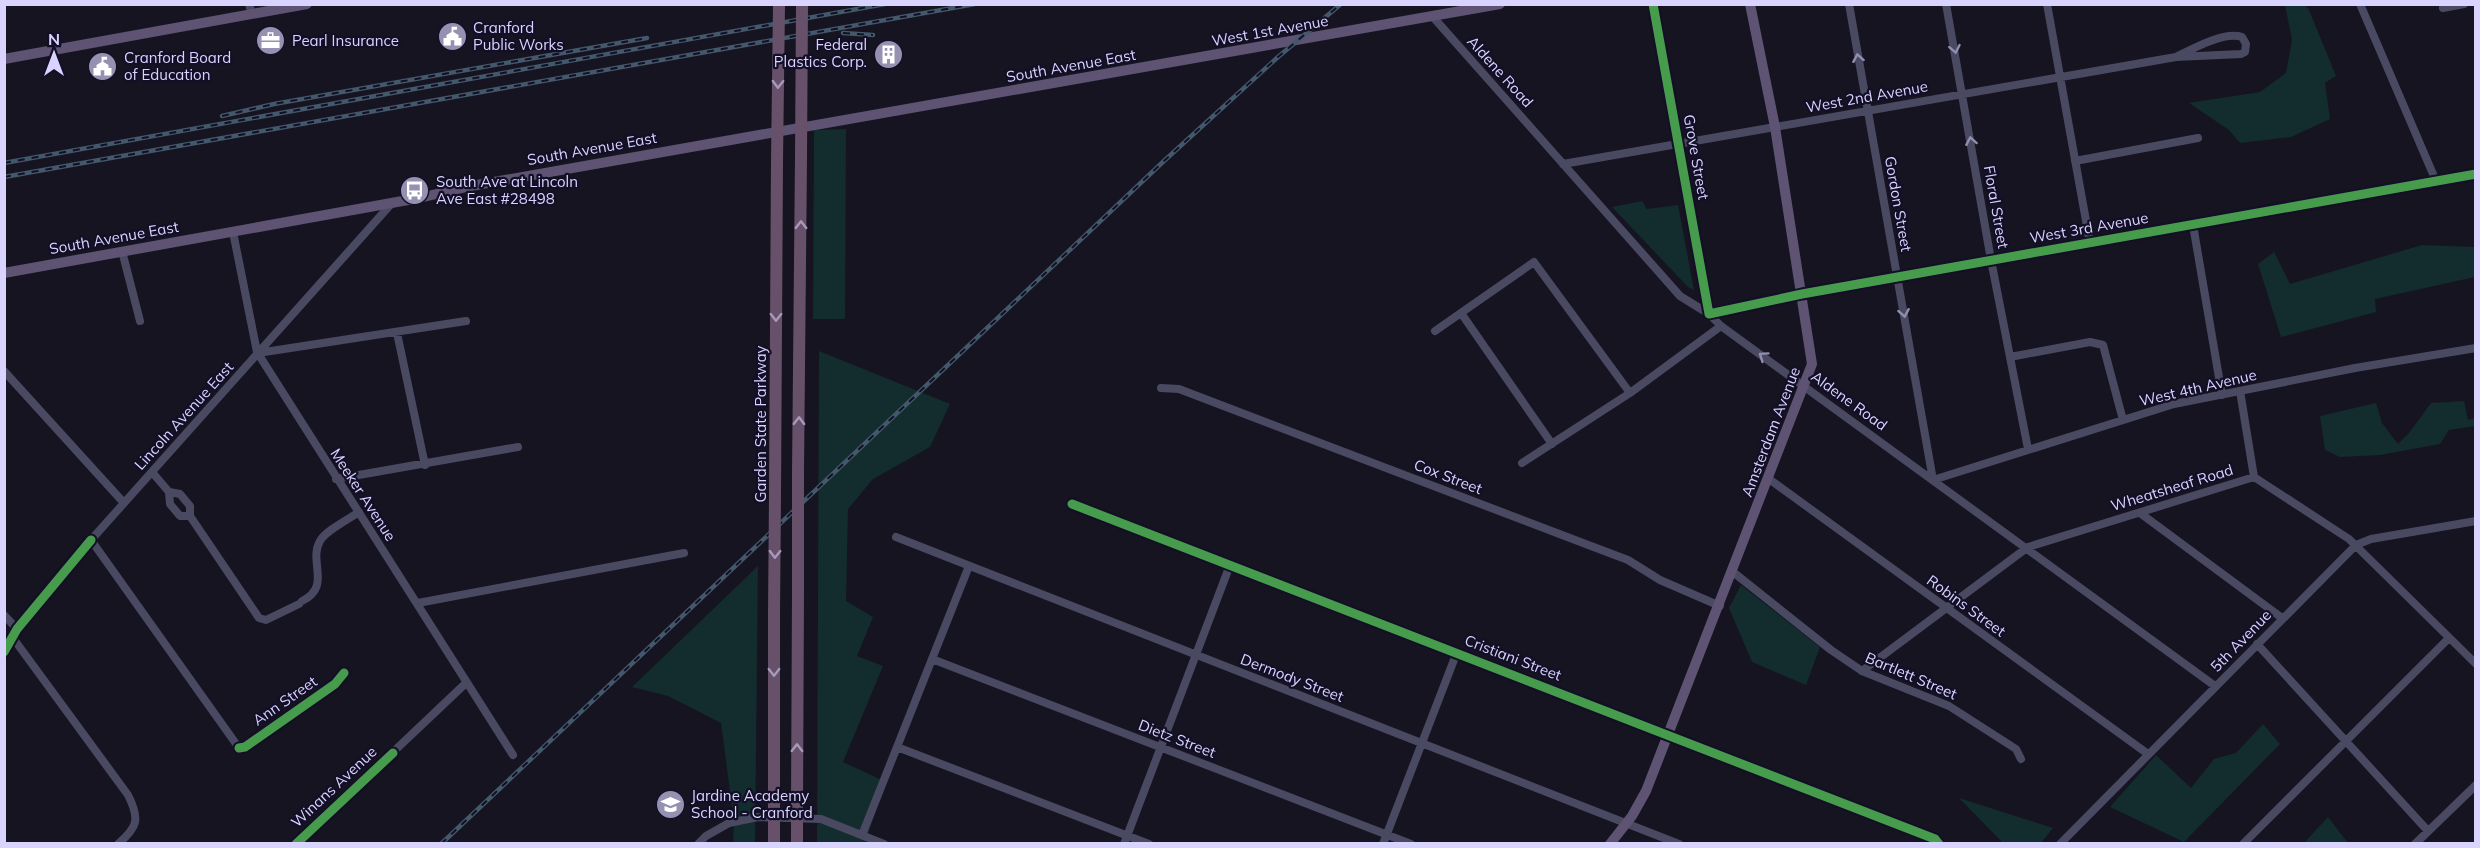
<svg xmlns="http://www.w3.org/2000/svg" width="2480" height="848" viewBox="0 0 2480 848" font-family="Mulish,sans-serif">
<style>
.green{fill:#132c2d}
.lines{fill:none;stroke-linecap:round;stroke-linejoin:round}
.minor{stroke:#4a4962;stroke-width:8}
.major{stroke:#5e5373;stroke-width:10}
.highway{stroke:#67516a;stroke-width:12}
.rail-casing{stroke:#43596b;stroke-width:4.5}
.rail{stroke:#130f26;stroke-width:2;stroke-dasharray:7;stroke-linecap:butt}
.highway-bridge{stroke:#67516a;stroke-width:12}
.cycleway-casing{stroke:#130f26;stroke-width:13}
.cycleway{stroke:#469c4c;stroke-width:9}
.oneway{stroke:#928eb0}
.oneway2{stroke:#a699bc}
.labels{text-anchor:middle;stroke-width:4.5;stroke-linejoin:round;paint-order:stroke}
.poi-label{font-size:15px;fill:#d9d4ff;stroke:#130f26;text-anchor:start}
.street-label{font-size:15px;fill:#d9d4ff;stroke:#130f26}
</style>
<rect width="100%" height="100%" fill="#161421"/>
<path class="green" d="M2285,5H2305L2309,10L2336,76L2325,83L2330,119L2291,137L2240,143L2229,130L2189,103L2260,92L2286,73L2292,40Z
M846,129L845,319H813L814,130Z
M1642,201L1647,209L1678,205L1694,290L1688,287L1612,207Z
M2422,245L2475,247V277L2375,299L2376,312L2281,337L2258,264L2274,252L2290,284Z
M819,351L950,404L930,447L873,479L848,509L846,601L873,617L857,656L883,666L843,762L886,782L865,843L817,844Z
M2464,401L2468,420L2475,418V426L2449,430L2440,444L2380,455L2340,457L2325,450L2320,416L2376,403L2382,423L2398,444L2409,433L2431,403Z
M758,566L755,843H733L734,822L721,723L668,696L632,687Z
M1741,585L1820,647L1806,685L1752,662L1729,608Z
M2263,724L2280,744L2184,842L2110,807L2156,755L2191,788L2214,759L2236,753Z
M1959,798L2053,828L2041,843H2003Z
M2328,817L2348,843H2304Z"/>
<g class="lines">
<path class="minor" d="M249,4L252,14
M1653,4L1709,314L1802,294L2476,174
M1849,4L1933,480L2174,404L2355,368L2476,348
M1946,4L1991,260L2028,449
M2047,4L2090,243
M2360,4L2436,181
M2443,8L2464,4
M1433,17L1680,296L1709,314L1721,326L2215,686
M2075,161L2198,138
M1563,164L2176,57L2241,54L2245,52L2246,44L2242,37C2224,31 2192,49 2176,57
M2193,225L2222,395
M233,232L257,352L513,755
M122,251L140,321
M1461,313L1552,444
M1435,331L1534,262L1630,393
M397,333L425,465
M258,353L466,321
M2010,357L2090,342L2103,345L2123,420
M4,371L124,503
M1161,388L1179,389L1591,546L1628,560L1660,580L1720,606
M2240,391L2254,477
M1522,463L1630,393L1721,326
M152,472L169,492L170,504L180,516H190
M336,479L518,447
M1769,479L2148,754
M169,492L180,494L190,506V516L259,618L266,620L299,604
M1072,504L1935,839L1939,844
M2140,513L2282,618
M896,537L1679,844
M91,540L239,748L245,747L335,684L344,673
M1733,572L1831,650L1862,671L1949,706L2016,749L2021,759
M302,601C332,587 308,561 320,541C325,531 349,519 359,512
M418,603L684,553
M4,615L17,629
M13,638L128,795C140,819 138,827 118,844
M2257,644L2428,831
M4,652L17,629L91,540L392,203
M932,659L1411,844
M1862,671L2028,547L2254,477L2349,539L2476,664
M897,747L1149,844
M862,835L969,566
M296,844L466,683
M698,844L706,836L729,823L758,817L821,819L884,844
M1124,844L1230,565
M1383,844L1457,652
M2060,844L2356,545L2371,539L2476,521
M2243,844L2449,638
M2415,844L2476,785"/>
<path class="major" d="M4,59L307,4
M4,273L419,198L471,186L1500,4
M1610,844L1632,816L1646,791L1812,364L1775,127L1750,4"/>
<path class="highway" d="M798,473L801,157
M775,495L777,162
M774,614V806
M797,807L798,591
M797,828V844
M774,844V828"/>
<defs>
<path id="rail" d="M843,33L873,35
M222,116L274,104L647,38
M4,163L885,4
M4,177L975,4
M441,844L1165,160L1278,57L1341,4"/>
</defs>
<use href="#rail" class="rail-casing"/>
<use href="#rail" class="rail"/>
<path class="highway-bridge" d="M801,157L802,4
M777,162L779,4
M798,591V473
M774,614L775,495
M774,806V828
M797,828V807"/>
<defs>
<path id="cycleway" d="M1653,4L1709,314L1802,294L2476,174
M1072,504L1935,839L1939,844
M4,652L17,629L91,540
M239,748L245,747L335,684L344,673
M296,844L393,753"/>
</defs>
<use href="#cycleway" class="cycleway-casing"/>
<use href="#cycleway" class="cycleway"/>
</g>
<defs><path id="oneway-chevron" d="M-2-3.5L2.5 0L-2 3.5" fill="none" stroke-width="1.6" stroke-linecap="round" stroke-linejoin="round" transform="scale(1.5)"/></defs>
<g class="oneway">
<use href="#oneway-chevron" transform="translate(1955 49) rotate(79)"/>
<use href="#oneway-chevron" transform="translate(1858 58) rotate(-100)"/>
<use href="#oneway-chevron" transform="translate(1971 141) rotate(-100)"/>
<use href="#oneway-chevron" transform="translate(1904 313) rotate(80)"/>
<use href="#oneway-chevron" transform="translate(1763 356) rotate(-145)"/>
</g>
<g class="oneway2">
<use href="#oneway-chevron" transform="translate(778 84) rotate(91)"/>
<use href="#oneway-chevron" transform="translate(801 225) rotate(-90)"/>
<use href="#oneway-chevron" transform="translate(776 317) rotate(90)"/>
<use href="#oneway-chevron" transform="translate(799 421) rotate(-89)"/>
<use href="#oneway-chevron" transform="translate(775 554) rotate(91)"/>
<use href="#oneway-chevron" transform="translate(774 672) rotate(90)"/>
<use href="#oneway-chevron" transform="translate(797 748) rotate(-90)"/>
</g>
<defs>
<symbol id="civic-disc" viewBox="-11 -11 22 22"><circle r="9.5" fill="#9591b1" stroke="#130f26"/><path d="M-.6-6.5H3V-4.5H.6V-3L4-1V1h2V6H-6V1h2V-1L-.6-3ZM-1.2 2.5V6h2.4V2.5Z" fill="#fff"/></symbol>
<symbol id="office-disc" viewBox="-11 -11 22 22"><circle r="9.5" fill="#9591b1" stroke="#130f26"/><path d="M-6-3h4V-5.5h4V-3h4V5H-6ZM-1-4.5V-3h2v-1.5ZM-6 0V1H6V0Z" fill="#fff"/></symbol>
<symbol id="building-disc" viewBox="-11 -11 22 22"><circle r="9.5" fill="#9591b1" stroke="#130f26"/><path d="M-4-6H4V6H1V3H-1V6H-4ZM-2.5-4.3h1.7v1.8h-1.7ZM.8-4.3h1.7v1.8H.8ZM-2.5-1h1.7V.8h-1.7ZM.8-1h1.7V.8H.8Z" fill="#fff"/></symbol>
<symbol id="bus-disc" viewBox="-11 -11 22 22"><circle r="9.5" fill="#9591b1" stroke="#130f26"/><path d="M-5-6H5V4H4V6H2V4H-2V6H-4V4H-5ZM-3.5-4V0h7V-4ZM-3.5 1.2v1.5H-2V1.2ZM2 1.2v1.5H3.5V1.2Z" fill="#fff"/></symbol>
<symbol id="school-disc" viewBox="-11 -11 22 22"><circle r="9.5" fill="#9591b1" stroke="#130f26"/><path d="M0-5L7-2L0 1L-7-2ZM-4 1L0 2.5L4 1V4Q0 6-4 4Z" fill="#fff"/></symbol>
</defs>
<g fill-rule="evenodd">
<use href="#civic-disc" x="436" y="20" width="33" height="33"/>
<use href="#office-disc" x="254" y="24" width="33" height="33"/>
<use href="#building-disc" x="872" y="38" width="33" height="33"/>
<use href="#civic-disc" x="86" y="50" width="33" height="33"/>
<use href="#bus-disc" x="398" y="174" width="33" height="33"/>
<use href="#school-disc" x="654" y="788" width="33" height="33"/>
</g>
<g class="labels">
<g class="poi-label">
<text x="473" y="33">Cranford<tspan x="473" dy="17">Public Works</tspan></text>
<text x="292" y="46">Pearl Insurance</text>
<text x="867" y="50" text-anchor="end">Federal<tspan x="867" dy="17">Plastics Corp.</tspan></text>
<text x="124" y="63">Cranford Board<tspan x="124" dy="17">of Education</tspan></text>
<text x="436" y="187">South Ave at Lincoln<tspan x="436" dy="17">Ave East #28498</tspan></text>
<text x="691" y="801">Jardine Academy<tspan x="691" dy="17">School - Cranford</tspan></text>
</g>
<g class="street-label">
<text transform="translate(1270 31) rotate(-10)" y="5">West 1st Avenue</text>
<text transform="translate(1071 66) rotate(-10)" y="5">South Avenue East</text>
<text transform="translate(1500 72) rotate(48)" y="5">Aldene Road</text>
<text transform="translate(1867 97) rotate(-10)" y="5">West 2nd Avenue</text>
<text transform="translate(592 149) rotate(-10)" y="5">South Avenue East</text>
<text transform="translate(1696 157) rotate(80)" y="5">Grove Street</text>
<text transform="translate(1898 204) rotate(80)" y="5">Gordon Street</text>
<text transform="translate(1996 207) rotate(80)" y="5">Floral Street</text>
<text transform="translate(2089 228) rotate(-10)" y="5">West 3rd Avenue</text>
<text transform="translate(114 238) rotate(-10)" y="5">South Avenue East</text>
<text transform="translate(2198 388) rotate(-13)" y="5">West 4th Avenue</text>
<text transform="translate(1849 401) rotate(36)" y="5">Aldene Road</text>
<text transform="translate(184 416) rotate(-48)" y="5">Lincoln Avenue East</text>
<text transform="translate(761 424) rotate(-90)" y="5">Garden State Parkway</text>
<text transform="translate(1771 432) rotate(-69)" y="5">Amsterdam Avenue</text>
<text transform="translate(1448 477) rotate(21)" y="5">Cox Street</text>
<text transform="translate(2172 488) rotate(-17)" y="5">Wheatsheaf Road</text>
<text transform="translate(363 495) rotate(57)" y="5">Meeker Avenue</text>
<text transform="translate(1966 606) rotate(36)" y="5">Robins Street</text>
<text transform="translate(2241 641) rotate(-46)" y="5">5th Avenue</text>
<text transform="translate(1513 658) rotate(21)" y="5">Cristiani Street</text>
<text transform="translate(1911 676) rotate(23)" y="5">Bartlett Street</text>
<text transform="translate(1292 678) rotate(21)" y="5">Dermody Street</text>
<text transform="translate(285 701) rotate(-35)" y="5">Ann Street</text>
<text transform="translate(1177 739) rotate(21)" y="5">Dietz Street</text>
<text transform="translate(334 787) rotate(-43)" y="5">Winans Avenue</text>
</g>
</g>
<rect width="2480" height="848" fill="none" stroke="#d9d4ff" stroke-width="12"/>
<g transform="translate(54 54)" stroke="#130f26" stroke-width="4.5" paint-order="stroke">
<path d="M0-4.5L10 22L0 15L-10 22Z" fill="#d9d4ff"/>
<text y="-9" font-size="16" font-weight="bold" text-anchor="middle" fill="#d9d4ff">N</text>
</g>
</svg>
